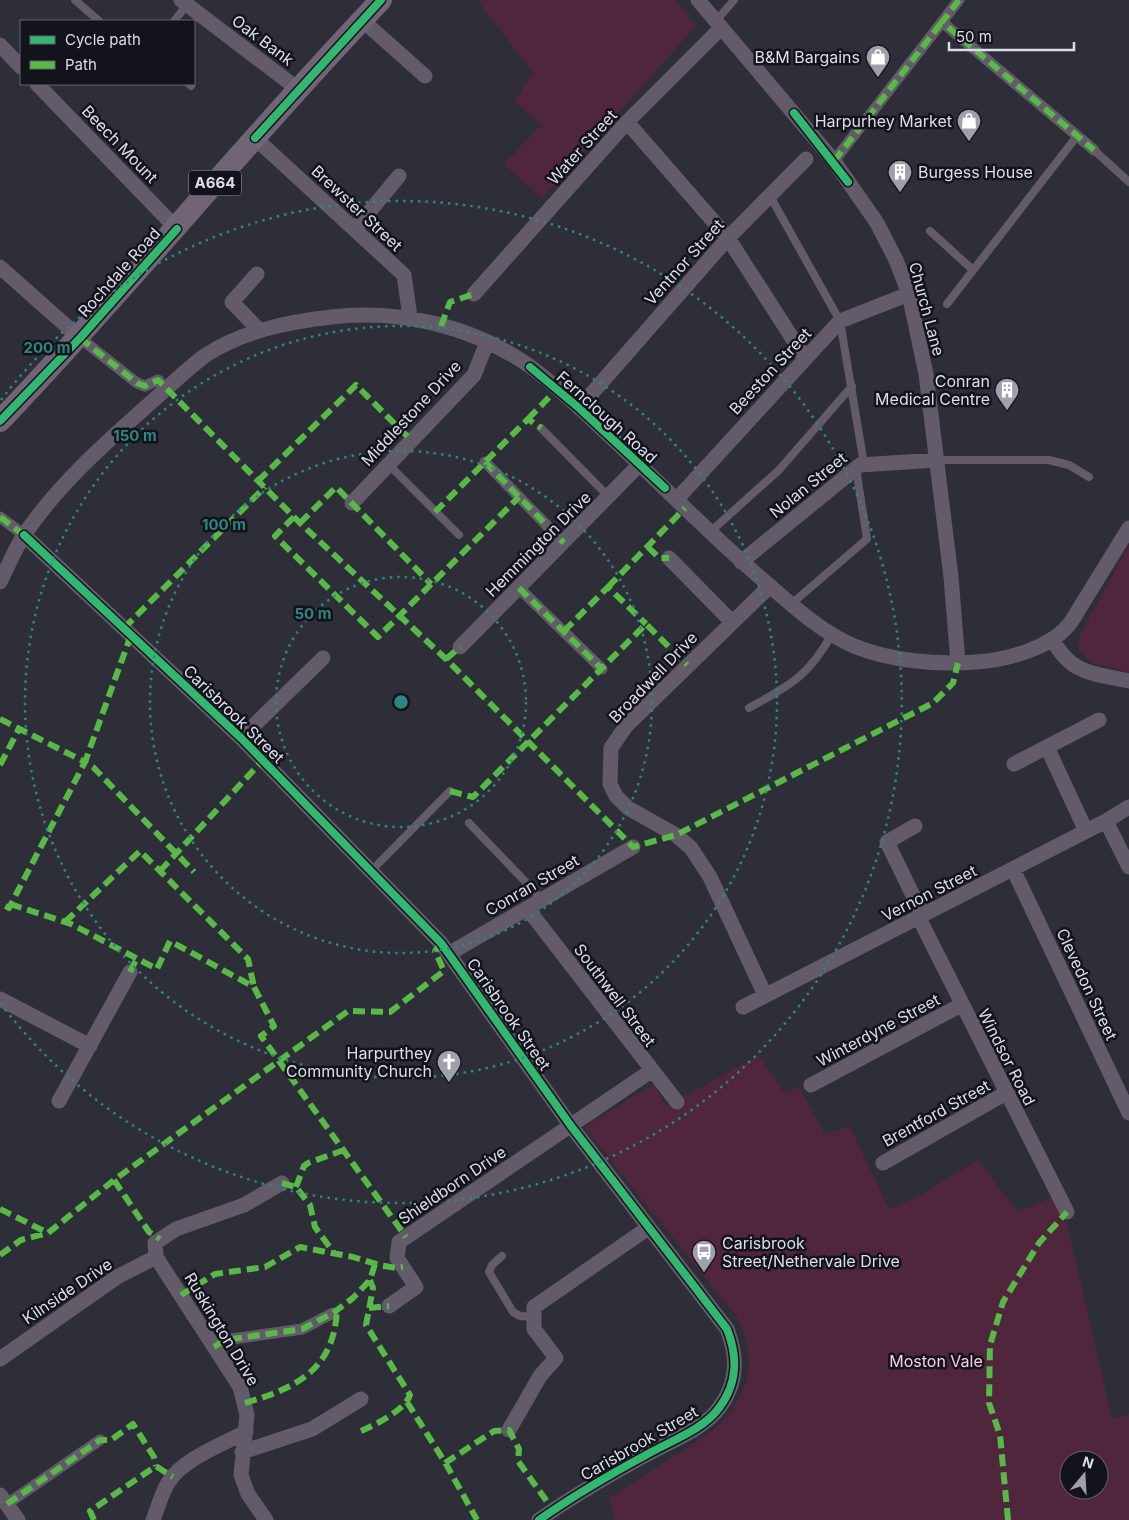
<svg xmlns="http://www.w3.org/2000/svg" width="1129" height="1520" viewBox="0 0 1129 1520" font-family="Inter,sans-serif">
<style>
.green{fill:#4f263b;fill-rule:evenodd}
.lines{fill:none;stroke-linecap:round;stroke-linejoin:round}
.service{stroke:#645b6a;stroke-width:8}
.pedestrian{stroke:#645b6a;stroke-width:11}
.minor{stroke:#645b6a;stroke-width:15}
.primary{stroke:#726477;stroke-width:22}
.quiet{stroke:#58b947;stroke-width:6;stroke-dasharray:12 6;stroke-linecap:butt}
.cycleway-casing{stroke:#13131c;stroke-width:11}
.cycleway{stroke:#33b770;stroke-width:8}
.ring{fill:none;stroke:#2e8681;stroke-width:2.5;stroke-dasharray:2.5 5}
.labels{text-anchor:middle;stroke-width:5;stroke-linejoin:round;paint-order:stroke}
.shield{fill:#13131c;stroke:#a1a1ad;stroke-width:1}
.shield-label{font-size:15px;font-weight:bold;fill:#dedeeb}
.street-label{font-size:16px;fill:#dedeeb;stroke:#13131c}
.poi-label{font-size:16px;fill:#dedeeb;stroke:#13131c;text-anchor:end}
.park-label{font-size:16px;fill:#f9ccde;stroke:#13131c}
.centre{fill:#2e8681;stroke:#13131c;stroke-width:2.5}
.ring-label{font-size:15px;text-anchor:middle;font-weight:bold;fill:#2e8681;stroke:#13131c;stroke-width:5;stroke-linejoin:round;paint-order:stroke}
</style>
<rect width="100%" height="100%" fill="#2e2e39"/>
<path class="green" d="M477,0H676L696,26L542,199L504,164L541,125L514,101L533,73Z
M1129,546V672L1092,663L1078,650L1080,634Z
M759,1055L784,1093L799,1087L825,1134L850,1126L889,1209L920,1195L978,1160L1018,1212L1054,1196L1068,1228L1112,1418L1129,1414V1520H615L609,1498L710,1433L732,1412L747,1380L749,1363L746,1337L736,1316L584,1127L654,1084L666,1107ZM1069,1460H1099V1490H1069Z"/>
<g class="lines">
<path class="service" d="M75,0L99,21
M174,21L187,5
M716,21L734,0
M189,84L191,86
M1094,150L1129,182
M770,196L840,321L864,464
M930,231L973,270
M947,304L1077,136
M541,428L609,497
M937,460H1049L1069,465L1089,477
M388,464L459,535
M710,532L779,470L852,386
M790,605L867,539L856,468
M749,708C790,685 808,677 832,634
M469,823L542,899
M371,871L450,791
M502,1256L492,1265L489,1272L513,1312L520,1316L534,1317"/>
<path class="pedestrian" d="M959,0L942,22L1094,150
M834,161L942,22
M80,338L137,383L145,386L158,380L166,389
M485,462L564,543
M0,517L24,535
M519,588L602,669
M214,1347L225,1340L302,1329L333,1313
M7,1504L100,1440"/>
<path class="minor" d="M181,0L299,90
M698,0L834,161L877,223L896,260L909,294L926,374L951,577L958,663
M362,20L425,76
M0,45L21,67
M37,84L177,229
M627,122L728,238L805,358
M255,138L404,275L410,317
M355,229L399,176
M0,267L80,338
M257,274L232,302L258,329
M474,294L627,122L721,28
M579,408L728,238L806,159
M677,499L840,321L909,294
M352,503L474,375L487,342
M24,535L241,738L441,943L571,1126L727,1329C738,1357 738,1383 719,1408C703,1430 670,1441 646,1455C609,1475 573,1496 539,1520
M669,558L732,622
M741,562L860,465L937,460
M0,582C8,566 15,549 24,535C60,482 109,440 156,398C172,384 189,367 206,355C243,331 288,322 331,317C400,309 473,326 531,367C561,389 588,416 615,441C664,487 712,536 763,580C791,604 819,631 854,646C891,661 936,665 976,662C1007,660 1052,648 1071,622L1129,528
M1052,639C1072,675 1092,673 1129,681
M460,647L640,464
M241,738L323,658
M1047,747L1086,831
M1014,764L1099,720
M1106,821L1129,867
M915,826L887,842L923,916
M1013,869L1129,1113
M527,908L677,1102
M919,918L1067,1212
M450,953L633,847
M765,995L710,877L691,848L676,835L628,808L616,796L610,784L611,748L626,726L770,586
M0,999L90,1046
M743,1007L1106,821L1129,807
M811,1085L961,1005
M59,1101L130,972
M883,1163L1006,1093
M389,1306L416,1287L397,1258L399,1242L651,1071
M0,1359L117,1277L156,1257
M509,1430L540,1376L556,1358L534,1329V1307L648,1228
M242,1452L312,1429L361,1399
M0,1495L18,1520
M153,1520C158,1508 161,1494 168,1483C181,1460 223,1444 246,1432
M266,1520L248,1494L241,1475L247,1415L240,1387L156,1257L155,1243L176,1229L244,1205L282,1183"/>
<path class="primary" d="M0,421C131,284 250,137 381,0"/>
<path class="quiet" d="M959,0L942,22L1094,150
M834,161L942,22
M441,326L450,302L474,294
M80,338L137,383L145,386L158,380L300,523L446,659L633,847L676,835L933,703L953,683L958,663
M528,419L557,389
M485,462L564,543
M258,481L356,385L411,440
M435,512L528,419L541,428
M0,517L24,535
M294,517L275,536L378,637L519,497
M300,523L336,487L431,584
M648,547L659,558H669
M608,587L685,508
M519,588L602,669
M124,628L265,487
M564,631L608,587L646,624
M131,635L85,762L93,767L194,872
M446,659L460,647
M0,719L85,762L9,908L0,903
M0,765L19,729
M450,791L473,797L646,624L687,665
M160,871L263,760
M10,904L71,924L157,969L170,941L254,987L274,1026L261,1036L406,1237
M65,922L140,851L248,959L254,987
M130,972L137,958
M114,1180L149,1232L160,1239
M282,1183L296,1187L310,1205L315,1227L334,1253
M296,1187L304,1166L308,1163L344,1150
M0,1209L48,1233
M0,1255L21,1240L48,1233L114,1180L348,1011L390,1012L444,971L435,951L441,943
M181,1295L215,1274L265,1267L300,1247L353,1257L379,1265L396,1268L403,1267
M369,1308L389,1306
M214,1347L225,1340L302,1329L333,1313L353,1298L370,1280L375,1264
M407,1402L446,1464L477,1520
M245,1403C296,1388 334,1370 337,1310
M361,1431C375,1425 405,1410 410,1395L366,1325L373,1288L370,1280
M445,1463L494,1431L509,1430L519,1449L518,1461L553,1510
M7,1504L100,1440H111L133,1424L154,1457L156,1466
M94,1520L90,1511L156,1466L173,1477
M1008,1520L1000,1435L989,1403L990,1345L1003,1302L1039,1243L1067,1212"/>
<defs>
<path id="cycleway" d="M794,113L848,182
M255,138L381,0
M530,367L579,408L665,488
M0,421L80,338L177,229
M24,535L241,738L441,943L571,1126L727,1329C738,1357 738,1383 719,1408C703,1430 670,1441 646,1455C609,1475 573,1496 539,1520"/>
</defs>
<use href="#cycleway" class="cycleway-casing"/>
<use href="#cycleway" class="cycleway"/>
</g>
<g class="ring">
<circle cx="401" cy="702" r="125"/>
<circle cx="401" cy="702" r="251"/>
<circle cx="401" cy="702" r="376"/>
<path d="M1 400A501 501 0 1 1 1 1004"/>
</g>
<defs>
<symbol id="shop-pin" viewBox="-11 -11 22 30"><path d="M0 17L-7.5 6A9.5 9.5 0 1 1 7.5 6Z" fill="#a0a0ad" stroke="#13131c"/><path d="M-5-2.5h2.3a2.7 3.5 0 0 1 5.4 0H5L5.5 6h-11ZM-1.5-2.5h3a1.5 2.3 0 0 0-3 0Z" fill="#fff"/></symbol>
<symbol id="building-pin" viewBox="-11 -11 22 30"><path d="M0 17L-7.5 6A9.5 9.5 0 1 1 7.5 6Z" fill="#a0a0ad" stroke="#13131c"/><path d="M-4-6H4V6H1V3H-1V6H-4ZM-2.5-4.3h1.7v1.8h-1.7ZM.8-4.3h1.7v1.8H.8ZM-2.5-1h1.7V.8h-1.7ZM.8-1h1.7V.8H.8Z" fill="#fff"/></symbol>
<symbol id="church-pin" viewBox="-11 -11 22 30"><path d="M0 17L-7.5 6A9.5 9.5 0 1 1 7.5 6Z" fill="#a0a0ad" stroke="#13131c"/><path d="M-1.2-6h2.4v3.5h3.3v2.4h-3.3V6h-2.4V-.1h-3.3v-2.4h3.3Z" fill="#fff"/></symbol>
<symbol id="bus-pin" viewBox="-11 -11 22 30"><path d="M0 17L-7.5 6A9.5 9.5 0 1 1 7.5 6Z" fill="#a0a0ad" stroke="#13131c"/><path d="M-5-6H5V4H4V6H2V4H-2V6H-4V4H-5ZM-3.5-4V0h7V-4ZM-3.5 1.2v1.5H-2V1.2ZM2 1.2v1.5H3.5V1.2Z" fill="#fff"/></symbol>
</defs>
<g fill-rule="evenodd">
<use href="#shop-pin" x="864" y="43" width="28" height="38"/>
<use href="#shop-pin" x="955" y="107" width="28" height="38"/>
<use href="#building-pin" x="886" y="158" width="28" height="38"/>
<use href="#building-pin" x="993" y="376" width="28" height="38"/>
<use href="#church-pin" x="435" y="1048" width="28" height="38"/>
<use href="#bus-pin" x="690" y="1238" width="28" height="38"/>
</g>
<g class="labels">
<rect class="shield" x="189" y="170.5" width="52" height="25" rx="4"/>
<g class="shield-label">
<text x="215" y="188">A664</text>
</g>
<g class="street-label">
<text transform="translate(263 40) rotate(37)" y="6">Oak Bank</text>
<text transform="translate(120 144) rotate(46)" y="6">Beech Mount</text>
<text transform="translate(582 147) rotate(-48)" y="6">Water Street</text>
<text transform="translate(357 208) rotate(43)" y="6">Brewster Street</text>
<text transform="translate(684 262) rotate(-48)" y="6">Ventnor Street</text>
<text transform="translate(119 272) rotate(-48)" y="6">Rochdale Road</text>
<text transform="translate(927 309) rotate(75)" y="6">Church Lane</text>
<text transform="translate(770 371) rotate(-47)" y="6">Beeston Street</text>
<text transform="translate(411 413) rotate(-47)" y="6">Middlestone Drive</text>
<text transform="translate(607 417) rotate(42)" y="6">Fernclough Road</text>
<text transform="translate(808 485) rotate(-39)" y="6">Nolan Street</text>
<text transform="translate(538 544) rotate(-45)" y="6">Hemmington Drive</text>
<text transform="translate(653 677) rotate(-46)" y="6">Broadwell Drive</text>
<text transform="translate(234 714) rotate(44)" y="6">Carisbrook Street</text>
<text transform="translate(532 885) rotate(-30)" y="6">Conran Street</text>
<text transform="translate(929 893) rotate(-27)" y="6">Vernon Street</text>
<text transform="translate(1087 984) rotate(65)" y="6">Clevedon Street</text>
<text transform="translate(615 995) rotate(53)" y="6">Southwell Street</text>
<text transform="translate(509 1014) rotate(55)" y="6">Carisbrook Street</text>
<text transform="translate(878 1030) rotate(-28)" y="6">Winterdyne Street</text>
<text transform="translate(1007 1057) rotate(63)" y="6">Windsor Road</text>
<text transform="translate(936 1113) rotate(-29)" y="6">Brentford Street</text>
<text transform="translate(452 1185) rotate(-34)" y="6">Shieldborn Drive</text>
<text transform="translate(67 1291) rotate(-34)" y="6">Kilnside Drive</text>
<text transform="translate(222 1329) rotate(59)" y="6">Ruskington Drive</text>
<text transform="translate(639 1443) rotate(-30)" y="6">Carisbrook Street</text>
</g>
<g class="poi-label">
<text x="860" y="63">B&amp;M Bargains</text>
<text x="952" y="127">Harpurhey Market</text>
<text x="918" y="178" text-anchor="start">Burgess House</text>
<text x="990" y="387">Conran<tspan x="990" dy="18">Medical Centre</tspan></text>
<text x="432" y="1059">Harpurthey<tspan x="432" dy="18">Community Church</tspan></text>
<text x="722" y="1249" text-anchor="start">Carisbrook<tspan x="722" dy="18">Street/Nethervale Drive</tspan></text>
</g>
<g class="park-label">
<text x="936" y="1367">Moston Vale</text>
</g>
</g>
<circle cx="401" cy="702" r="8" class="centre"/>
<g class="ring-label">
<text x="47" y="353">200 m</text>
<text x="135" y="441">150 m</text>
<text x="224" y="530">100 m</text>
<text x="313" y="619">50 m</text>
</g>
<rect x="20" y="20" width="175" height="65" fill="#13131c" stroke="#64646f"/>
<rect x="30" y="36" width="25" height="8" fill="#33b770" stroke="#64646f"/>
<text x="65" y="45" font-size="15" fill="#dedeeb">Cycle path</text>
<rect x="30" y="61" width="25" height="8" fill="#58b947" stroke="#64646f"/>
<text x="65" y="70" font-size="15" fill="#dedeeb">Path</text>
<g transform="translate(1084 1475) rotate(18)"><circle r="24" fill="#13131c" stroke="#64646f"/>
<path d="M0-4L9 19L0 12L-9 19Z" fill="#a0a0ad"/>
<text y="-8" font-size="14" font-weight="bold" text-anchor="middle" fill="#dedeeb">N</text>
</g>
<path d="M949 42v8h125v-8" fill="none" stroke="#dedeeb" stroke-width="2.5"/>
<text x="956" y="42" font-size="15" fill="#dedeeb" stroke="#13131c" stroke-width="4" paint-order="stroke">50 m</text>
</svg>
